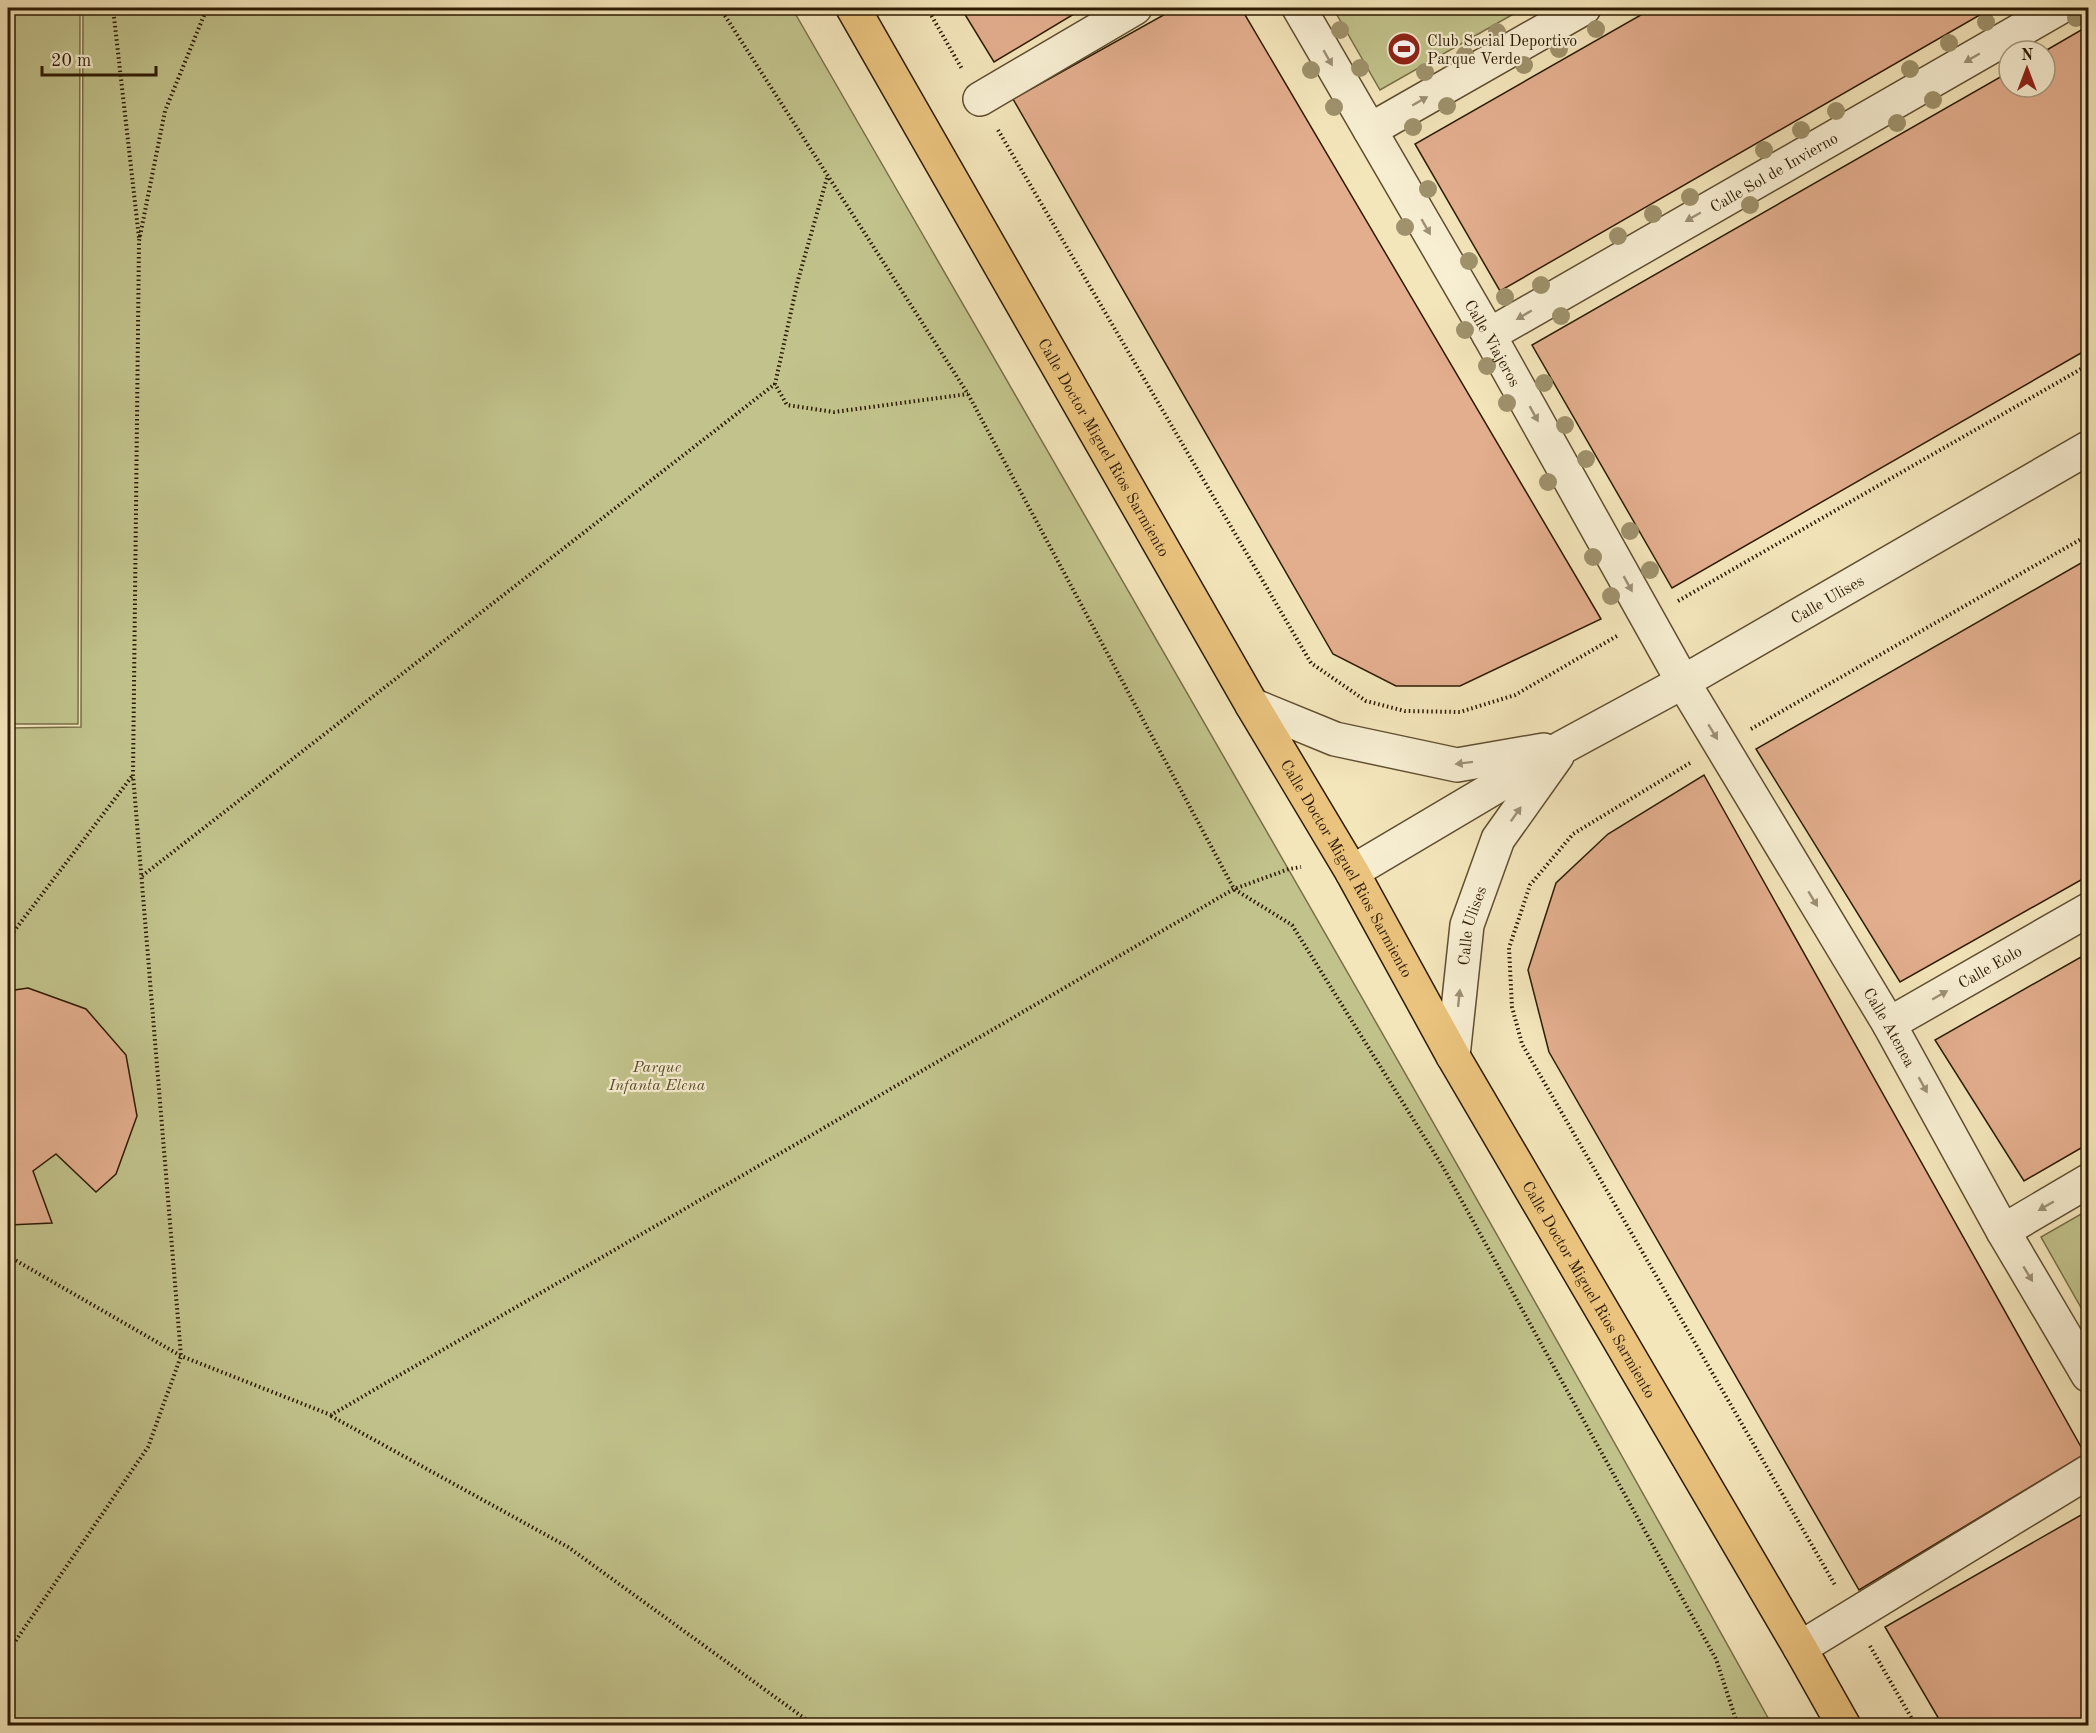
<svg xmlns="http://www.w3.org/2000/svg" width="2096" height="1733" viewBox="0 0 2096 1733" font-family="'Old Standard TT',serif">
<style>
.green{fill:#c2c38c;stroke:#786f47;stroke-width:1.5}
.building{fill:#e3ae8e;stroke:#2d1b02;stroke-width:1.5}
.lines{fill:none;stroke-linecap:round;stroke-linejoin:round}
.minor-casing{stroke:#5f4e30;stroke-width:36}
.major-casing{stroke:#2d1b02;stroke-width:36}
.path{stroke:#2d1b02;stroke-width:4;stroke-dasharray:1.5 3;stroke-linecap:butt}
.minor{stroke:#f8efd3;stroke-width:33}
.major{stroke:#eac37e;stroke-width:33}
.tree{fill:#9f926c}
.oneway{fill:#9d9075}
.labels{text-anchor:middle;stroke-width:4.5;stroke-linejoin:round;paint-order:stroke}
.poi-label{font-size:16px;fill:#2d1b02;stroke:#f8efd3;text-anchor:start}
.street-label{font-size:16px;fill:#2d1b02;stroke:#f8efd3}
.park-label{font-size:16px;font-style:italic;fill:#5a4d2b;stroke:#f8efd3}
</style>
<rect width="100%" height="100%" fill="#f4e6bb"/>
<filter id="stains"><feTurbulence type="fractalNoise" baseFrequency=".00333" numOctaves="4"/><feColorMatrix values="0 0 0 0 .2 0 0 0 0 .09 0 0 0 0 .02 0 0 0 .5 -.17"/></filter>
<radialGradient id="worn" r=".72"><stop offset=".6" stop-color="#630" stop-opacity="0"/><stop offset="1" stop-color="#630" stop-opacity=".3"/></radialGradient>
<path class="green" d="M8,8H80L78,724H8Z
M83,8H792C1121,579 1453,1149 1772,1725H8V728L81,727Z
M1333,8H1524L1380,90Z
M2088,1210V1320L2041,1237Z"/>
<path class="building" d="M961,8H1084L994,62Z
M1176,8H1241L1601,619L1460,686H1396L1333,654L1013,99Z
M1653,8H1992L1500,291L1415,144Z
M2088,26V349L1672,588L1532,345L2009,72V87H2045V51Z
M2088,559V876L1900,982L1756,749Z
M1704,775L2085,1454L1859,1590L1549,1052L1528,970L1556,883L1608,834Z
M2088,953V1144L2024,1181L1935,1040Z
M28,988L86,1009L126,1055L137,1116L116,1174L96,1192L56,1154L33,1171L52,1223L9,1225L8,991Z
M2088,1511V1726H1943L1885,1627Z"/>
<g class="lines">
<defs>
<g id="minor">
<path id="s1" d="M1299,8L1489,335L1683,682L1889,1024L2003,1231L2088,1375"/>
<path d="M980,99L1135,8"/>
<path d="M1370,130L1584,8"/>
<path id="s2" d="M1489,335L2059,8"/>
<path d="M1252,705L1335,739L1457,765L1544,750"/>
<path id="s3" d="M1352,872L1563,747L1683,682L2088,448"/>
<path id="s4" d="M1889,1024L2088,910"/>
<path id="s5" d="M1453,1056L1467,925L1498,839L1557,756"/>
<path d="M2003,1231L2088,1181"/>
<path d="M1800,1648L2088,1472"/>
</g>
<g id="major">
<path id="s6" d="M853,8L1252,705L1352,872L1453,1056L1800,1648L1844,1726"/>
</g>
</defs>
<use href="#minor" class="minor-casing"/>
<use href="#major" class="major-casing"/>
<path class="path" d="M113,8L139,238
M720,8L968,394L1234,889L1292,925L1443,1167L1716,1659L1738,1726
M927,8L962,69
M998,130L1311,663L1366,701L1405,711L1460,712L1515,695L1617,636
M827,178L798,280L775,384L787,405L834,412L968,394
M1678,601L2088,365
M1751,729L2088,535
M1690,763L1573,834L1530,885L1509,948L1512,1007L1522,1044L1835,1585
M142,876L775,384
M8,939L133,775
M8,1256L181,1356L331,1415L1234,889L1289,869L1301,867
M331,1416L568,1547L815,1726
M1870,1646L1916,1726
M8,1652L148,1447L181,1356L133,775L139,241L165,111L207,8"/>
<use href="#minor" class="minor"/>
<use href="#major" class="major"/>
</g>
<g class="tree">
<circle cx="2076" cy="18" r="9"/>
<circle cx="1986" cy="22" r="9"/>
<circle cx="1596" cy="29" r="9"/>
<circle cx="1340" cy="30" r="9"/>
<circle cx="1497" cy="32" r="9"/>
<circle cx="1949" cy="43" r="9"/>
<circle cx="1559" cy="49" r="9"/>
<circle cx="1465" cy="55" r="9"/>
<circle cx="1524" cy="65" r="9"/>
<circle cx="1360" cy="68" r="9"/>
<circle cx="1910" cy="69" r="9"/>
<circle cx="1311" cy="70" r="9"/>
<circle cx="1425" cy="72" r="9"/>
<circle cx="1933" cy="100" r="9"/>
<circle cx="1447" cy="106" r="9"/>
<circle cx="1334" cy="107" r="9"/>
<circle cx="1836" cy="111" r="9"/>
<circle cx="1897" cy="123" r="9"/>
<circle cx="1413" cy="127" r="9"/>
<circle cx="1801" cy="130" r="9"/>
<circle cx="1764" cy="150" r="9"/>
<circle cx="1428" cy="189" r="9"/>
<circle cx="1690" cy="197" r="9"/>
<circle cx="1750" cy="205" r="9"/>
<circle cx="1653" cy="214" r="9"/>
<circle cx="1405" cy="227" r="9"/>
<circle cx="1618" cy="236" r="9"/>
<circle cx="1469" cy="261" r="9"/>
<circle cx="1541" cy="285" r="9"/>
<circle cx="1505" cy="297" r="9"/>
<circle cx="1561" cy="316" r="9"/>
<circle cx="1465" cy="330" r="9"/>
<circle cx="1487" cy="366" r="9"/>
<circle cx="1544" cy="383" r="9"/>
<circle cx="1507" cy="403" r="9"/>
<circle cx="1565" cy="425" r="9"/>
<circle cx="1586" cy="459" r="9"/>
<circle cx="1548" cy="482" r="9"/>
<circle cx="1630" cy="531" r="9"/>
<circle cx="1593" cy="557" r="9"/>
<circle cx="1650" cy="570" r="9"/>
<circle cx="1611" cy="596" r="9"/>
</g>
<defs><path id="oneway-solid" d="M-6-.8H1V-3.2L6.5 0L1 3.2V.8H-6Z" transform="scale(1.5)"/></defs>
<g class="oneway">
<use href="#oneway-solid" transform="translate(1328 58) rotate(60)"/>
<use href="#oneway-solid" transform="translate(1972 58) rotate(150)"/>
<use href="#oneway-solid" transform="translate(1420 101) rotate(-30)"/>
<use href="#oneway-solid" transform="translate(1693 217) rotate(150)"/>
<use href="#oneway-solid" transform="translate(1426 227) rotate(60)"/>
<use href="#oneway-solid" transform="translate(1524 315) rotate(150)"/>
<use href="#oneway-solid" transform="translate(1534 414) rotate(61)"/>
<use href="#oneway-solid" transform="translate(1628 584) rotate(61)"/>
<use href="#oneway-solid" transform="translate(1713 732) rotate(59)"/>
<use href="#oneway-solid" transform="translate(1464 763) rotate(173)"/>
<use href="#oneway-solid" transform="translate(1516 814) rotate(-55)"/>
<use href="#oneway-solid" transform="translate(1813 899) rotate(59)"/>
<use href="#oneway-solid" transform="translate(1940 995) rotate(-30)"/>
<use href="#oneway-solid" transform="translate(1459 998) rotate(-84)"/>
<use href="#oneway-solid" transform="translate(1923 1085) rotate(61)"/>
<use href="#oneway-solid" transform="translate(2046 1206) rotate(150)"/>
<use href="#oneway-solid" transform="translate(2028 1274) rotate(59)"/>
</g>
<defs>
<symbol id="stadium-disc" viewBox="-11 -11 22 22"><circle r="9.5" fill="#8f2418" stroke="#f8efd3"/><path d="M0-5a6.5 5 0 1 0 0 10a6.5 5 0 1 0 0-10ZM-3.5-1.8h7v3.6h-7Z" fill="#fff"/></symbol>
</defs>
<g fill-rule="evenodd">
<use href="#stadium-disc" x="1385" y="30" width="38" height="38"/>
</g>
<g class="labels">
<g class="poi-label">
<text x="1427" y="46">Club Social Deportivo<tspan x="1427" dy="18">Parque Verde</tspan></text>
</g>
<g class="street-label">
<text dy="6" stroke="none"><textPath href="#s2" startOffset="328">Calle Sol de Invierno</textPath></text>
<text dy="6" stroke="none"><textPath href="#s1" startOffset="387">Calle Viajeros</textPath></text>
<text dy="6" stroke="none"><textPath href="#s6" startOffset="506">Calle Doctor Miguel Rios Sarmiento</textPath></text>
<text dy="6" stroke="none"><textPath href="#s3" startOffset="548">Calle Ulises</textPath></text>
<text dy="6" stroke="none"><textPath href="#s6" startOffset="992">Calle Doctor Miguel Rios Sarmiento</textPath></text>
<text dy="6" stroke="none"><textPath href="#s5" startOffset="132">Calle Ulises</textPath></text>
<text dy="6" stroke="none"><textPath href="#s4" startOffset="116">Calle Eolo</textPath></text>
<text dy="6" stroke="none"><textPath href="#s1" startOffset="1178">Calle Atenea</textPath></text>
<text dy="6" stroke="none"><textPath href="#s6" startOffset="1478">Calle Doctor Miguel Rios Sarmiento</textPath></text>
</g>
<g class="park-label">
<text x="657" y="1072">Parque<tspan x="657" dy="18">Infanta Elena</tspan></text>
</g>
</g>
<rect width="2096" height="1733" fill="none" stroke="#f4e6bb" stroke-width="30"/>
<rect x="9" y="9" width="2078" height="1715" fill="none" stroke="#2d1b02" stroke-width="3"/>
<rect x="15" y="15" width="2066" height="1703" fill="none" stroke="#2d1b02" stroke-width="1.5"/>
<g transform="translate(2027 69)"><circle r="28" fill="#f8efd3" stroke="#a79a7f" stroke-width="1.5"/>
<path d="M0-4.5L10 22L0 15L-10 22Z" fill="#8f2418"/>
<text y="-9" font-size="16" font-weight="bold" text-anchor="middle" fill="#2d1b02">N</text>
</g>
<path d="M42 66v9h114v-9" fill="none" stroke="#2d1b02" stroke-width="3"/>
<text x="51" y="66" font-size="18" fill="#2d1b02" stroke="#f8efd3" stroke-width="4.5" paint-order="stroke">20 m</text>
<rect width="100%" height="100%" filter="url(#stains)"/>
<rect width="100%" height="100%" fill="url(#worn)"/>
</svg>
